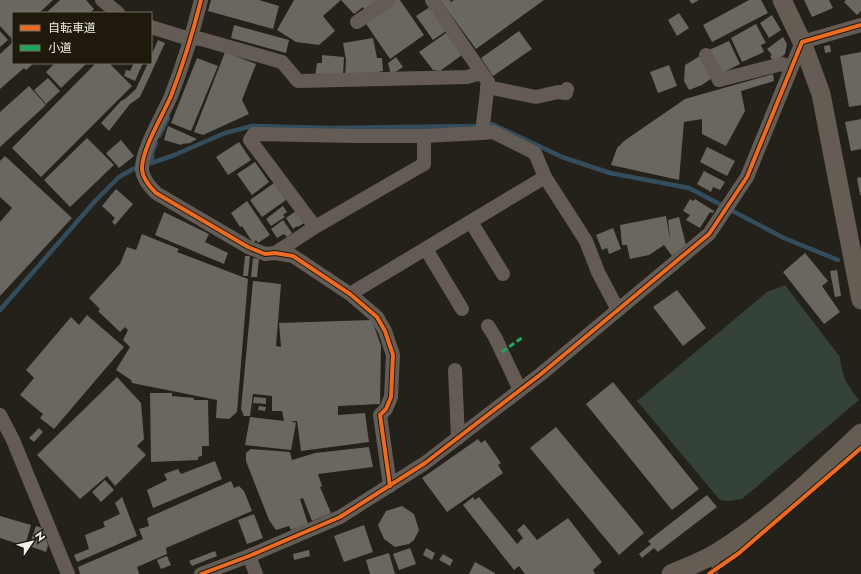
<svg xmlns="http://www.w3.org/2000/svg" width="861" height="574" viewBox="0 0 861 574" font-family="Jost,'Noto Sans JP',sans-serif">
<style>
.green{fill:#344238}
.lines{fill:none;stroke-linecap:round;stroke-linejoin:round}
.stream{stroke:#334d5c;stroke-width:4.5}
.building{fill:#6a6660}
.lane{stroke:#635b54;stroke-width:7}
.street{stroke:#635b54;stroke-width:14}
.secondary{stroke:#655d54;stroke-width:19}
.quiet{stroke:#20a55d;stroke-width:3;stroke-dasharray:6 3;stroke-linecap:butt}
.cycleway-casing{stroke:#1e190c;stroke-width:6}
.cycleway{stroke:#ed6a23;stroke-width:4}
</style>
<rect width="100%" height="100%" fill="#24211a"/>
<path class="green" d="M785,285L840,357C842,378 847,384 859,400L742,499L728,501L720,500L637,401L767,292Z"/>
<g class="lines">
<path class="stream" d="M492,124L562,157L610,173L689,188L784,238L838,260
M159,136L168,118
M152,162V153L156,143
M0,310L96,200L119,177L133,169L172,156L225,133L252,126L330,128L475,126"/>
</g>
<path class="building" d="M0,0H53L39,13H13V36L11,38L0,26Z
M60,0H86L94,9L90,13H46Z
M211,0H259L279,6L273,29L208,11Z
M294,0H341L323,16L335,31L319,45L296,42L277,30Z
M341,0H380L365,11L363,7L354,14Z
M394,0H400L424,35L390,59L364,21Z
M440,0H450L451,2L454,0H544L476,49Z
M689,0H699L692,4Z
M749,0H761L768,13L712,42L703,25Z
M804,0H829L833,8L812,17Z
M846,0H861V11L857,15L844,2Z
M430,7L446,31L433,40L416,16Z
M679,13L689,28L677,36L668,20Z
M772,15L781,30L769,38L760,23Z
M756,24L766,43L761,45L764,52L742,62L731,38Z
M234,25L289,40L286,53L231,38Z
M0,31L8,40L0,47Z
M519,31L532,49L493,76L481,58Z
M446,33L462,55L440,71L433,70L419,52Z
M783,37L787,44L785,54L774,63L770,56L772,55L767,49Z
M373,38L377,58H382L383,71L362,75L345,76L346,60L343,43Z
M158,40L165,43L140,97L130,104L109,131L101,123L121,101L125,99L136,89L148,63H151V56Z
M729,41L740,64L720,74L709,50Z
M13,42V63H34L26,70L24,68L0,89V54Z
M830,45L831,52L825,53L824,46Z
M225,52L256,64L242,100L249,114L203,135L194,132Z
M861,52V105L849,107L840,56Z
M322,55L344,57L343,76L315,77L317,63H322Z
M700,56L712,78L702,85L689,90L684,81L685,65Z
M396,57L403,67L391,75L388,63Z
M197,58L218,66L191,131L171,123Z
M55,63H87L61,88L46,72Z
M96,63H109L132,86L41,177L12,148Z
M134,63H143L135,81L124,76L126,70L130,71Z
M669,65L677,86L658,93L650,72Z
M773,74L774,81L741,91L745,111L726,146L702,134V119L684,122L679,180L611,165L617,148L624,141L685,99Z
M48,78L60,91L46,104L34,90Z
M29,86L46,105L0,147V112Z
M861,119V149L851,151L845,122Z
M168,126L197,139L190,143L182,144L181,145L164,140Z
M87,138L114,165L70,207L44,180Z
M121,140L134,156L119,168L106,153Z
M239,142L251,160L228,175L216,157Z
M707,147L735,161L727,176L700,162Z
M5,156L72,218L0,296V222L12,208L0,197V161Z
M255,162L269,182L252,195L237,174Z
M704,171L725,182L720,190L713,187L711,192L697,184Z
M861,177V195H860L857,178Z
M274,183L286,200L262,217L250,200Z
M116,189L133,204L115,225L112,222L115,218L102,206Z
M690,199L693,201L695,199L714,211L713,213L710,212L700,228L686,220L690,215L683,211Z
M247,201L270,235L258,243L256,240L253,243L242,226L240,227L231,213Z
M283,206L287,212L283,215L285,217L271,226L266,219Z
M296,211L304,223L298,227L297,226L293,229L286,218Z
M164,212L209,234L205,242L228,253L224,264L155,235Z
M666,216L670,240L668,220L679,217L686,245L672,256L664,245L649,255L630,259L627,245H622L620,225Z
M283,220L292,233L287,237L284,234L277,238L271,229Z
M613,228L621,249L609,254L607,248L602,250L596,235Z
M142,234L179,249L177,252L248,279L237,412L229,419L216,418L217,400L132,383L131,380L116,370L130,347L123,340L128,330L125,327L120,332L98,311L100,309L89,298L120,264L127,247L136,250Z
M805,253L828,281L822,286L840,312L824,324L783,272Z
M245,256H250L248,276H243Z
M253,258L259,259L257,277H251Z
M837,270L841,296L835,297L830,271Z
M253,281L281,284L276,346L281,347L279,323L372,320L381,346L380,404L338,406V415L365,413L369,442L301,451L297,421H291L296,423L291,450L245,445L250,417L284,421L282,411H272V396L253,394L250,416H244L241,409Z
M677,290L706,328L683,346L653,307Z
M87,315L124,347L54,429L40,418L43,414L20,395L34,378L26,370L71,317L79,325Z
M117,377L141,403L144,439L137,446L146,455L115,486L107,476L80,499L37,455Z
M613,382L699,489L672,510L586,404Z
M150,393H172V396L194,398V400H208L209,446H202V456L198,457V460L151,462Z
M254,397L266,398V404L253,403Z
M259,406L266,407L265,411L258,410Z
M556,427L644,533L619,555L530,448Z
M39,428L43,432L34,442L29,438Z
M478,439L481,443L485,440L501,463L498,465L503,473L447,512L422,478Z
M369,447L373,467L318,474L322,486L320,487L331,513L312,521L303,498L300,499L308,524L291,530L289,526L276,530L269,520L246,461V453L251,449L290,452L292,460L315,453Z
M215,461L222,479L153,508L147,490L167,480L164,474L178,469L181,474Z
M105,480L114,490L101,502L92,492Z
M231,481L234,488L239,486L244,491L252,511L166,548L167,554L137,567L139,574H80L78,567L143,539L139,529L149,526L147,518Z
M707,495L717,507L658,552L654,548L642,558L639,554L651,544L648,541Z
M122,497L137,536L77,562L74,555L89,549L85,535L105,527L103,522L120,514L115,503Z
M473,497L475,500L479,497L517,544L523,538L517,530L524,524L537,540L568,518L602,562L593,570L595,574H525L519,566L514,570L463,505Z
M402,506L414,514L419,530L414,540L409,544L395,547L384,539L378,525L386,511Z
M254,514L263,538L247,544L238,520Z
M0,516L31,525L25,546L0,538Z
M364,525L373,552L344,562L334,536Z
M36,526L42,528L48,545L46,552L29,546Z
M410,548L416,564L399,570L393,554Z
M426,548L435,553L432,560L423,555Z
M309,550L310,556L294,560L293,554Z
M215,551L217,556L192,566L189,561Z
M389,553L395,574H370L366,560Z
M443,554L453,560L450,566L439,560Z
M167,556L171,565L161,569L157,560Z
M475,562L495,573V574H469Z"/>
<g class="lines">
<path class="lane" d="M714,574L717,556"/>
<path class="street" d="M102,0L118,13
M201,0C193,32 183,65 171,96C163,115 141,150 142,170C143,179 150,187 156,193L248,247L265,254L275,253L293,256L350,294L377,317L385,331L393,355L391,397L386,409L380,415L390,486
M432,0L488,82L482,133L493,132L535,153L545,177L586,241L598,272L618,310
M357,22L389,0
M151,27L183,37L201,39L282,62L298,81L467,77L481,73
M706,55L719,80L782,64L792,67
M487,87L536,97L558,92L566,93L567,89
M471,222L503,274
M315,227L250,140L254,134L354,136H424
M426,249L462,309
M275,253L315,227L424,164V136L482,133
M350,294L545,177
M488,326L495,337L520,390
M455,370L458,438
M0,415L13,440L68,574
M249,556L256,574
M201,574L249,556L340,517L425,463L541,374L709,234L747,177L802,42L861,25"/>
<path class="secondary" d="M782,0L802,42L821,94L861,300
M671,574C687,567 704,561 718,552C771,519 816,475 861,433"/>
<path class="quiet" d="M502,352L523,337"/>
<defs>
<path id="cycleway" d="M201,0C193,32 183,65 171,96C163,115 141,150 142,170C143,179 150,187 156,193L248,247L265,254L275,253L293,256L350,294L377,317L385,331L393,355L391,397L386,409L380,415L390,486
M201,574L249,556L340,517L425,463L541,374L709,234L747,177L802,42L861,25
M709,574L739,553L861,448"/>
</defs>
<use href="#cycleway" class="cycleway-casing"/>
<use href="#cycleway" class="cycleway"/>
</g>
<rect x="12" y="12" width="140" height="52" fill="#1e190c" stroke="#736f63"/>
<rect x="20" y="25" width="20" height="6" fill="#ed6a23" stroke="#736f63"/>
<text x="48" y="32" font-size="12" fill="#f3efe6">自転車道</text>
<rect x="20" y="45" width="20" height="6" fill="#20a55d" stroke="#736f63"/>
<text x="48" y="52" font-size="12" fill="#f3efe6">小道</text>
<g transform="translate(32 542) rotate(55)" stroke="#1e190c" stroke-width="3" paint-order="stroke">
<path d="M0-3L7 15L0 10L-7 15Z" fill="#f3efe6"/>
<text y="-6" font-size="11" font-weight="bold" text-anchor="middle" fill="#f3efe6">N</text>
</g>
</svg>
